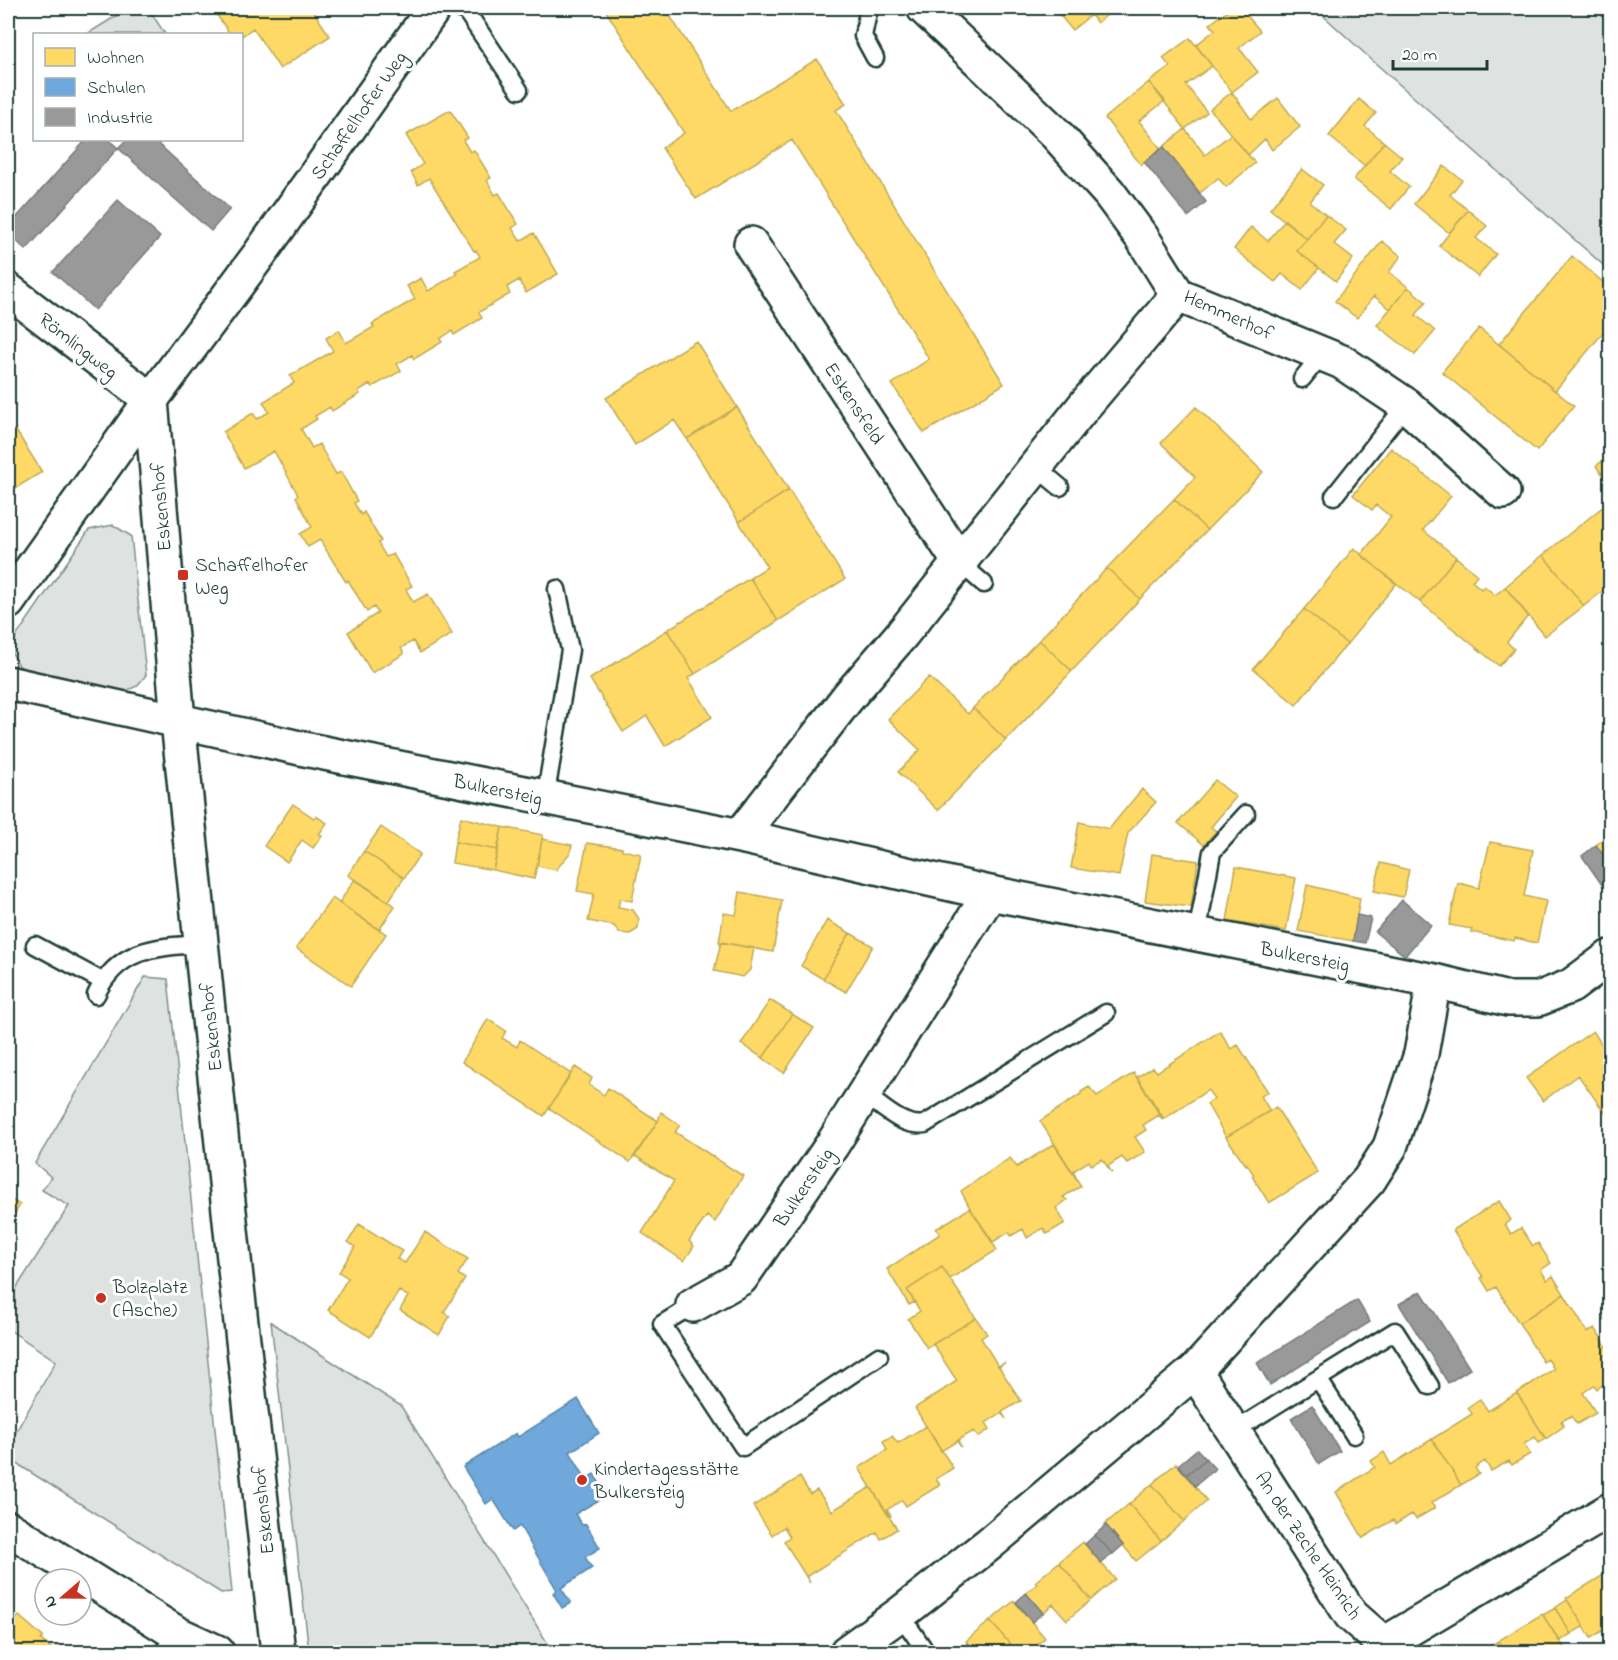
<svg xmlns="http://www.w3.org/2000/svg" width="1618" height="1660" viewBox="0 0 1618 1660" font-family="'Indie Flower',sans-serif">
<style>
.green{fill:#dee3e2;stroke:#7e908b;stroke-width:1.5}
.homes{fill:#ffd966;stroke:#bcaa57;stroke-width:1.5}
.schools{fill:#6fa8dc;stroke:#5788aa;stroke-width:1.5}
.industry{fill:#999;stroke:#747d7b;stroke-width:1.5}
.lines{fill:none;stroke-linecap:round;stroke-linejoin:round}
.service-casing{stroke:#1f3d34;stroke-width:21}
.minor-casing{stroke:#1f3d34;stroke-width:38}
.service{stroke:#fff;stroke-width:16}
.minor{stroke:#fff;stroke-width:33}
.poi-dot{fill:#c8321e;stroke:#fff;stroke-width:2}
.labels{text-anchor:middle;stroke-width:6;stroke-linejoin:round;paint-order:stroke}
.street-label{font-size:20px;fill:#1f3d34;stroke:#fff}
.poi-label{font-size:20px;fill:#1f3d34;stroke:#fff;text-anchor:start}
</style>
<rect width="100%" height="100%" fill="#fff"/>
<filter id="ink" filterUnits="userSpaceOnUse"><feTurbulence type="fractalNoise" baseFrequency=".0167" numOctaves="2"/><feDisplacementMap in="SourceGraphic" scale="12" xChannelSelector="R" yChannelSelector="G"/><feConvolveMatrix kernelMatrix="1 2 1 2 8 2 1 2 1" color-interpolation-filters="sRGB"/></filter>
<g filter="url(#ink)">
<path class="green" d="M129,8H148L165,34H87Z
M1315,8H1610V271L1374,62Z
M113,525L131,536L146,675L137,686L124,692L20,667L12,653L15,638L89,530Z
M145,977L168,979L232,1592L221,1593L8,1458V1446L56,1361L8,1329V1301L69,1206L42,1190L51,1177L35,1163Z
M271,1322L401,1406L553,1652H309Z"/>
<path class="homes" d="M212,8H311L330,36L280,69L253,28L242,36V34H230Z
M604,8H665L731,111L817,59L846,104L836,110L1004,384L924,433L892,384L929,359L792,140L696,199L662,148L684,133Z
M1054,8H1116L1097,23L1091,15L1072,30Z
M1231,8H1241L1260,31L1239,48L1258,72L1232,92L1196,45L1215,30L1210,24Z
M1190,38L1212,66L1186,85L1207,112L1185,129L1149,82L1170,67L1163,58Z
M1149,82L1165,101L1139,121L1161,149L1141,165L1105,118Z
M1232,92L1251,119L1278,98L1300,127L1272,150L1265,139L1248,155L1210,109Z
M1359,99L1376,113L1365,126L1384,142L1365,166L1329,136Z
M450,110L468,138L463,140L470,152L474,150L491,178L487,180L495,195L499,193L518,224L512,228L520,241L534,233L558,274L526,293L519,280L507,287L510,294L479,312L482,318L454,335L452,331L440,339L442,342L414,359L412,355L397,364L401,371L372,387L370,384L358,391L360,394L332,411L330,407L315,416L317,419L301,429L312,448L319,444L336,474L341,472L357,501L354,503L361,515L364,512L381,541L378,543L386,557L393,554L412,586L406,589L413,602L428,594L452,634L420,653L413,641L401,648L404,654L372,673L348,632L378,613L374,607L367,612L348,580L346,582L320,540L308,547L300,534L312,527L296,497L298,495L274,451L244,468L223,432L253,413L257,419L269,412L263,402L294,383L290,376L333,351L326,338L339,330L346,343L374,327L372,324L415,299L407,286L421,278L428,291L457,274L455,271L480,257L476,250L474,251L429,178L418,185L411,172L423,164L406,135Z
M1185,129L1205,155L1231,134L1255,163L1226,187L1218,178L1200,193L1163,147Z
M1384,142L1402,157L1390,171L1409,187L1391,209L1354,179Z
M1444,166L1462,180L1450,195L1468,210L1449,233L1414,204Z
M1302,169L1323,185L1310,202L1326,215L1307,239L1270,209Z
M1468,210L1487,226L1476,238L1496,254L1478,277L1439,246Z
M1326,215L1346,230L1334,244L1353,259L1336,281L1297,251Z
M1285,220L1307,239L1297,251L1319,268L1302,290L1282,274L1275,282L1234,249L1251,227L1268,241Z
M1382,241L1401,256L1389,272L1408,287L1390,309L1374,296L1357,318L1335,301Z
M1572,256L1610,288V324L1555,391L1499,344Z
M1408,287L1426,302L1416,315L1435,331L1415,355L1377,325Z
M1479,328L1574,406L1537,451L1442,372Z
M696,341L737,407L687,439L674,420L635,445L606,398Z
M737,407L789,490L739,522L687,439Z
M1196,407L1263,472L1207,530L1174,499L1195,477L1161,443Z
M15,429L42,472L14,489L11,486L8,488V434Z
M1610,444V484L1596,466L1609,456L1604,449Z
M1391,448L1451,496L1423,530L1456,557L1420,602L1361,555L1391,517L1376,505L1372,510L1353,495Z
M789,490L845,579L778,621L750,578L767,567L739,522Z
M1174,499L1207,530L1140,599L1107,568Z
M1610,501V585L1584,606L1543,555Z
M1354,548L1396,584L1347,644L1304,609Z
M1543,555L1584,606L1545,636L1505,587Z
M1456,557L1477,575L1472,581L1481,589L1484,586L1495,595L1505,587L1528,616L1507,642L1514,649L1499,666L1420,602Z
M1107,568L1140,599L1072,671L1039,640Z
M750,578L778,621L695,674L667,630Z
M1304,609L1347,644L1296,705L1253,669Z
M667,630L695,674L688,678L712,717L665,746L647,716L623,732L590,679Z
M1039,640L1072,671L1006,740L973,708Z
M929,677L968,714L973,708L1006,740L938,810L898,772L920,750L888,719Z
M8,772L13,777L8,784Z
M1215,780L1236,797L1211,827L1216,831L1204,845L1178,823Z
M1142,789L1156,802L1128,833L1119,876L1071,868L1079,822L1109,829Z
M293,804L314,818L316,816L327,823L319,834L322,836L313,848L302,840L287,862L264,846Z
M461,817L502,827L498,850L455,842Z
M381,827L420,854L404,878L364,851Z
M502,827L543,835L534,879L493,870Z
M1610,834V865L1596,845Z
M542,839L572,845L570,853L556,870L537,866Z
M455,842L498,850L493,870L452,863Z
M1490,842L1533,850L1524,896L1546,901L1537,943L1515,938L1514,941L1471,932L1472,929L1449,925L1458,883L1479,888Z
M587,843L622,848V850L641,854L632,901L620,899L618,907L633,910L639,919L638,929L630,934L619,933L614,926L588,921L594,894L577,891Z
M364,851L404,878L388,902L348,875Z
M1152,854L1198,861L1191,907L1145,901Z
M1381,863L1409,870L1403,897L1374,891Z
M1236,867L1296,878L1286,931L1227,921Z
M355,879L395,906L379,930L339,903Z
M1307,885L1360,898L1353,941L1298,931Z
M740,892L782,900L773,952L719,942L724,913L736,915Z
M332,898L386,934L351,986L296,948Z
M827,920L850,933L823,979L801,966Z
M850,933L873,946L846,992L823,979Z
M721,942L754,948L750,970L743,977L714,971Z
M770,1000L792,1014L763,1058L741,1044Z
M792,1014L814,1028L784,1073L763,1058Z
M488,1019L506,1031L502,1038L517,1047L520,1040L571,1074L544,1116L462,1062Z
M1220,1031L1231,1049L1238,1045L1268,1092L1261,1096L1270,1111L1226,1137L1207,1104L1214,1099L1208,1090L1164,1119L1137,1077L1153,1067L1157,1072Z
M1593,1031L1610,1057V1109L1605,1113L1578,1075L1543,1101L1526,1078Z
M575,1067L592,1078L589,1085L604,1095L608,1088L658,1121L630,1162L549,1108Z
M1134,1073L1163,1120L1159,1115L1143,1125L1146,1130L1135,1137L1145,1152L1127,1163L1122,1157L1108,1166L1112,1173L1102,1159L1091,1165L1089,1161L1073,1171L1077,1179L1040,1121L1081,1094V1092L1089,1087L1097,1096Z
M1276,1107L1318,1173L1269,1203L1252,1176L1254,1175L1247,1164L1246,1165L1226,1137Z
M661,1112L680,1125L675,1132L743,1176L715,1222L707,1216L689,1241L694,1246L684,1261L642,1233L674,1181L635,1156L658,1121Z
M1054,1144L1081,1186L1063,1197L1067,1200L1056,1208L1065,1223L1047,1234L1043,1228L1027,1238L1023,1229L1011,1236L1009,1232L993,1242L970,1208L961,1191L1010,1158L1017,1167Z
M8,1197L20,1205L8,1225Z
M1499,1201L1511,1220L1505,1224L1511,1234L1521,1228L1533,1246L1538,1243L1551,1263L1541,1270L1547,1280L1553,1276L1564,1294L1519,1323L1496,1287L1489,1291L1481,1278L1483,1277L1453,1230Z
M970,1208L997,1250L950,1279L942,1267L907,1290L915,1302L909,1305L887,1269L940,1234L936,1229Z
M359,1224L402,1251L397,1259L405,1263L425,1232L468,1259L458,1274L465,1279L444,1312L450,1316L439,1335L400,1310L408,1296L399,1291L370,1337L328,1310L348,1278L339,1272L355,1247L348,1242Z
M942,1267L976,1318L927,1348L908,1319L920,1311L907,1290Z
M1564,1294L1587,1332L1595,1328L1610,1352V1380L1597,1389L1594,1385L1583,1393L1596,1413L1577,1424L1571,1416L1561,1421L1564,1426L1546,1439L1517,1393L1554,1369L1548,1359L1543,1362L1519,1323Z
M976,1318L987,1334L981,1338L998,1366L1005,1363L999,1367L1021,1401L1002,1412L1006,1419L1001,1413L986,1423L990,1429L978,1437L974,1431L958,1440L961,1447L957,1441L941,1451L915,1408L957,1381L933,1344Z
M1517,1393L1546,1439L1539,1443L1535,1437L1524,1444L1530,1454L1512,1465L1509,1461L1491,1471L1485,1461L1475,1468L1479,1474L1461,1485L1432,1439L1472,1414L1468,1407L1480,1399L1488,1411Z
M926,1426L953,1468L936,1479L940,1485L906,1506L902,1500L887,1510L891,1516L889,1517L859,1468L887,1450L883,1441L892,1436L898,1443Z
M1432,1439L1461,1485L1431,1503L1435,1508L1416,1519L1412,1514L1396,1524L1393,1520L1363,1538L1336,1492L1375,1467L1371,1461L1384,1452L1391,1465Z
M1176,1463L1207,1501L1184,1521L1152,1484Z
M800,1477L810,1494L817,1490L832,1511L871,1487L897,1529L881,1539L877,1532L807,1576L810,1583L784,1541L790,1537L784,1527L772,1535L753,1506Z
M1152,1484L1184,1521L1161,1541L1129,1504Z
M1129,1504L1161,1541L1136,1561L1105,1524Z
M1083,1542L1115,1579L1091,1600L1059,1562Z
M1059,1562L1091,1600L1067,1620L1053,1604L1043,1613L1026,1593L1037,1584L1035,1582Z
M1610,1571V1626L1591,1638L1566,1598Z
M1567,1600L1584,1626L1571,1634L1555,1608Z
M1014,1601L1045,1638L1028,1652H1017L990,1621Z
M1555,1608L1571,1634L1559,1641L1543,1615Z
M8,1614L15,1620L19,1616L43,1637L41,1640L54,1650L52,1652H8Z
M1542,1614L1567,1652H1505L1498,1641Z
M990,1621L1017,1652H976L966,1641Z
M1498,1641L1505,1652H1480Z
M59,1644L70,1652H52Z"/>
<path class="schools" d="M578,1399L599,1433L570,1452L586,1479L594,1474L607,1495L575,1514L582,1525L586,1524L600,1548L585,1557L592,1568L561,1588L571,1603L562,1608L553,1593L557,1590L520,1526L513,1531L493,1499L486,1504L463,1467L516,1433L518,1437Z"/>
<path class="industry" d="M86,140H109L118,148L26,250L8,233V227Z
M126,140H154L230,209L211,231L118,148Z
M1164,147L1206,202L1188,217L1144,162Z
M118,200L160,237L95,310L53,272Z
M1596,845L1610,865V879L1602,885L1582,856Z
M1402,900L1431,925L1405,956L1375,932Z
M1357,915L1371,918L1365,943L1353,941Z
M1421,1291L1470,1369L1448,1383L1399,1304Z
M1357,1300L1370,1322L1270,1385L1257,1363Z
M1312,1405L1340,1451L1319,1464L1291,1418Z
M1197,1449L1206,1459L1186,1475L1178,1465Z
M1206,1459L1215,1469L1195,1486L1186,1475Z
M1106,1525L1123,1545L1113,1554L1095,1535Z
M1095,1535L1113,1554L1101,1563L1085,1544Z
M1026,1593L1043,1613L1032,1622L1016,1602Z
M968,1643L976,1652H957Z"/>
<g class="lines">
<defs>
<path id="service" d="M459,8L466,11L519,90
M869,8L863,36L875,58
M1302,379L1322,354
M1036,467L1060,487
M1334,496L1406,405
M960,563L984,584
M545,799L570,650L557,589
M1197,934L1212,852L1246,814
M35,945L102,981
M96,995C118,948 155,947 201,944
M864,1094C882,1106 902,1128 925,1124L1106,1013
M693,1305L662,1324L743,1447L879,1356
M1319,1380L1354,1435
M1234,1431L1395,1331L1430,1386
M900,1614L926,1652
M163,1652L178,1634"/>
<path id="minor" d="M924,8L1056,134L1109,193L1143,239L1178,295L1342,362L1406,405L1503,492
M751,244L960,563
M8,290L151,400
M151,400L178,721L236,1278L278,1652
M8,602L151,400L259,255L434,8
M8,683L309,750L740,836L990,893L1434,981L1508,999H1538L1571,986L1610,957
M740,836L848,697L903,633L1084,406L1178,295
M693,1305L741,1278L832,1145L990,893
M1195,1371L1351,1615L1384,1644L1610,1510
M8,1528L178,1634L217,1652
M847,1652L900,1614L989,1544L1195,1371L1369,1180L1390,1147L1421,1054L1434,981"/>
</defs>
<use href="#service" class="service-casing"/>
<use href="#minor" class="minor-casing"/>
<use href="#service" class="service"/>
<use href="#minor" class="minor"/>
</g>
</g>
<g class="poi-dot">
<rect x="177" y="569" width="12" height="12" rx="3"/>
<circle cx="101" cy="1298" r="6"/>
<circle cx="582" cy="1480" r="6"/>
</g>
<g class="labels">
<g class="street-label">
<text transform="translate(358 115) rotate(-55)" y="7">Schaffelhofer Weg</text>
<text transform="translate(1229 314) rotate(24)" y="7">Hemmerhof</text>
<text transform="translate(79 345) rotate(38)" y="7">Römlingweg</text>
<text transform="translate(855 403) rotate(57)" y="7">Eskensfeld</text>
<text transform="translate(160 507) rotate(-95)" y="7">Eskenshof</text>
<text transform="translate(498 789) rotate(12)" y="7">Bulkersteig</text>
<text transform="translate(1305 956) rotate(11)" y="7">Bulkersteig</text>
<text transform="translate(210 1027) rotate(-96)" y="7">Eskenshof</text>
<text transform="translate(803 1187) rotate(-56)" y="7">Bulkersteig</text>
<text transform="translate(262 1510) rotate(-96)" y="7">Eskenshof</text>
<text transform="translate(1309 1545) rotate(56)" y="7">An der Zeche Heinrich</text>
</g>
<g class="poi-label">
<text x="195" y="571">Schaffelhofer<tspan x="195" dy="23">Weg</tspan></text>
<text x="113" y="1293">Bolzplatz<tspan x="113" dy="23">(Asche)</tspan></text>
<text x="594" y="1475">Kindertagesstätte<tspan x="594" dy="23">Bulkersteig</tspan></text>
</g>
</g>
<rect width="1618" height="1660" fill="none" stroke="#fff" stroke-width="30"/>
<rect x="15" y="15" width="1588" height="1630" fill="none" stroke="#1f3d34" stroke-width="2" filter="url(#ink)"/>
<rect x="33" y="33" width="210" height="108" fill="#ffffff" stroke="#a5b1ae" stroke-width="1.5"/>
<rect x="45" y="48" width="30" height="18" fill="#ffd966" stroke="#a5b1ae" stroke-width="1.5"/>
<text x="87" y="63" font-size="18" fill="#1f3d34">Wohnen</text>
<rect x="45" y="78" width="30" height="18" fill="#6fa8dc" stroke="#a5b1ae" stroke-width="1.5"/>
<text x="87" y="93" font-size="18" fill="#1f3d34">Schulen</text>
<rect x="45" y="108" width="30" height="18" fill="#999999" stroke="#a5b1ae" stroke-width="1.5"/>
<text x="87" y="123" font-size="18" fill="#1f3d34">Industrie</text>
<g transform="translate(63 1597) rotate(250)"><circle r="28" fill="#ffffff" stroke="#a5b1ae" stroke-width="1.5"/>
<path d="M0-4.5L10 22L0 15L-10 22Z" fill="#c8321e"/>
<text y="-9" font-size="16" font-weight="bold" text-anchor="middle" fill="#1f3d34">N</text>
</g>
<path d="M1393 60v9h94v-9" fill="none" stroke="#1f3d34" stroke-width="3"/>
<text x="1402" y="60" font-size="18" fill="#1f3d34" stroke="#ffffff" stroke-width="4.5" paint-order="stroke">20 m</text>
</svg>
